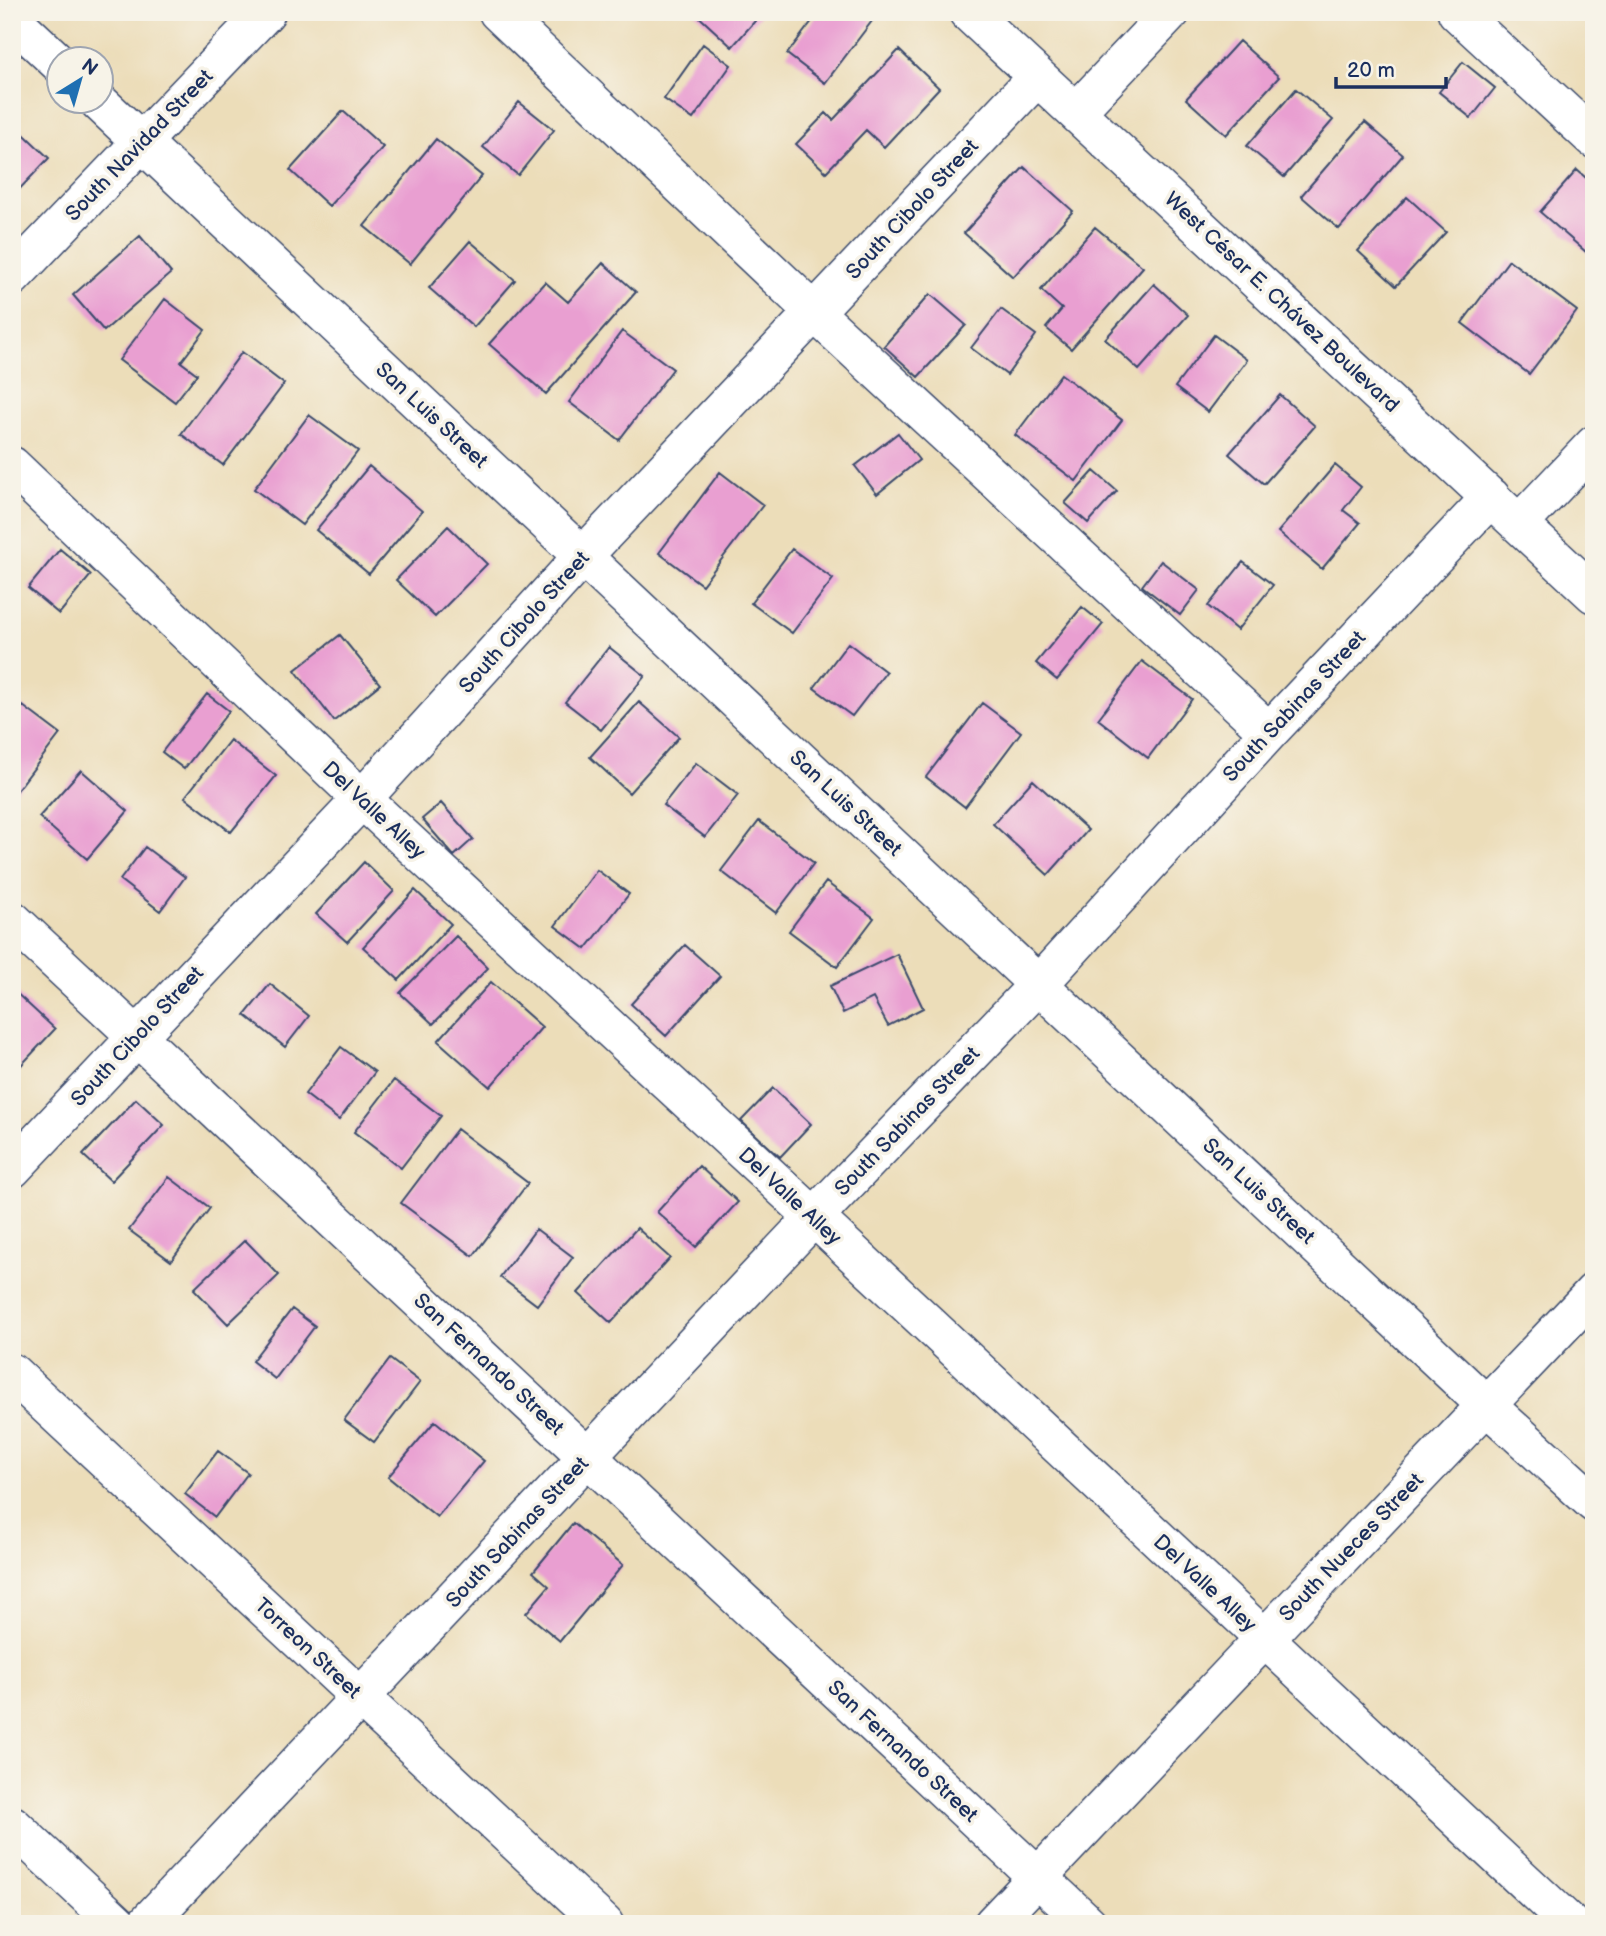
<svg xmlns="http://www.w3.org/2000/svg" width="1606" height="1936" viewBox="0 0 1606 1936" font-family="'Balsamiq Sans',sans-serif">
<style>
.building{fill:#e99fd1}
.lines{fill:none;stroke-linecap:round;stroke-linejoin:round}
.minor-casing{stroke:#3a496c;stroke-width:41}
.minor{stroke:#fff;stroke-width:38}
.labels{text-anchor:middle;stroke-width:7;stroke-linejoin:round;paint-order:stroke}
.street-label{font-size:21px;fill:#1b2f5e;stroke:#f7f3e8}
</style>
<rect width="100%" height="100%" fill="#f7f3e8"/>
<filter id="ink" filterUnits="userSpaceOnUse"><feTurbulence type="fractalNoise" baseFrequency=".0143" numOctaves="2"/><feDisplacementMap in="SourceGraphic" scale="14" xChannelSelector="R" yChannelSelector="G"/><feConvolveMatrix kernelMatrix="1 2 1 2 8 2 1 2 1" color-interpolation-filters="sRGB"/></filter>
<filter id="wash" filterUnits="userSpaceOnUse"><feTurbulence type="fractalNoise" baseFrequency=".00686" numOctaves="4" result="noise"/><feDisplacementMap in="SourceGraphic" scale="28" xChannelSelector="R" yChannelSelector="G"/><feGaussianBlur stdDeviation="1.57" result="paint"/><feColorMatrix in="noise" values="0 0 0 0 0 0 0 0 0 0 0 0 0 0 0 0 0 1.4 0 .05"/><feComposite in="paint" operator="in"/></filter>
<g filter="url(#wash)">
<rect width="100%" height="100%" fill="#ecddb9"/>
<g id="blocks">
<path class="building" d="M694,12H763L732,47Z
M819,12H861L872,21L825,83L787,54Z
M1239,41L1279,77L1226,135L1186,99Z
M703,44L731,65L693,119L664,99Z
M899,50L939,88L884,147L866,130L826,172L796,144L826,113L833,120Z
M1463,62L1495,88L1471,118L1439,92Z
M1296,89L1333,120L1284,177L1247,146Z
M519,102L554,130L518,175L483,147Z
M343,111L383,147L329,206L290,170Z
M1365,122L1403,155L1339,229L1301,196Z
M12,123L49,158L12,197Z
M436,139L482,176L410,264L364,226Z
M1024,167L1073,211L1013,277L964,233Z
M1577,170L1594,185V243L1586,252L1540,212Z
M1407,197L1446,232L1396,286L1358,251Z
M1095,227L1143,267L1071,349L1046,328L1062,309L1041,290Z
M140,236L171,273L104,331L73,295Z
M470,241L515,280L474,327L429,288Z
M1509,260L1577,311L1529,374L1462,323Z
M603,263L636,292L546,394L489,344L545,282L568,302Z
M1154,284L1188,315L1139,370L1105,339Z
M930,294L966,325L918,377L884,346Z
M165,299L205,330L181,362L197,374L175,402L119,360Z
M1001,309L1036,335L1007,375L971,348Z
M622,331L673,369L619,440L569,402Z
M1214,335L1247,360L1208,412L1175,387Z
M242,352L284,384L223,465L181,434Z
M1061,374L1122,420L1076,481L1015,435Z
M1280,395L1315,426L1264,484L1229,454Z
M309,415L358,451L302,525L254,489Z
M898,433L919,460L877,494L855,466Z
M1335,465L1361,487L1343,510L1360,523L1322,569L1278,532Z
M369,466L422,511L369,574L316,530Z
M1094,471L1117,491L1088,523L1065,503Z
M720,472L763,505L702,585L659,553Z
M448,526L487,564L435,617L396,580Z
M60,549L91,575L59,614L28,588Z
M792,549L833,579L792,633L751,603Z
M1161,561L1199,590L1180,615L1142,586Z
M1243,562L1273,585L1237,630L1208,606Z
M1082,607L1103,624L1057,680L1036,663Z
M340,635L380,684L334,721L295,670Z
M848,643L886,672L852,716L814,688Z
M609,647L645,676L601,730L565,702Z
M1142,661L1192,699L1148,758L1098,719Z
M207,694L229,711L184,769L162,752Z
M639,702L679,737L629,793L590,757Z
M982,703L1021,732L965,807L926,777Z
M23,706L60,734L12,797V720Z
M230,740L276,776L231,832L185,797Z
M696,763L738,795L705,837L663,805Z
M81,770L128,811L87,859L39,817Z
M1033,780L1088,830L1048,875L993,824Z
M441,803L473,839L454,856L422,819Z
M759,821L814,863L776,913L721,871Z
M145,847L185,877L160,911L120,880Z
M364,862L394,891L347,942L316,914Z
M597,870L629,894L586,949L555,926Z
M826,882L874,918L837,967L789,931Z
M415,890L451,924L399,980L363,947Z
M456,936L488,968L433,1024L400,993Z
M685,945L720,976L666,1036L631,1004Z
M897,954L923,1008L888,1026L873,998L843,1013L830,986Z
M491,982L542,1027L490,1087L438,1041Z
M270,984L309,1016L285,1047L245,1015Z
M12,989L55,1029L12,1075Z
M341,1047L375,1072L339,1120L305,1094Z
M394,1080L441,1116L401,1168L354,1132Z
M773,1088L811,1124L780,1157L741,1121Z
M136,1099L164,1125L111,1181L83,1155Z
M457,1129L528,1183L473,1256L401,1203Z
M699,1166L738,1202L696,1247L657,1212Z
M169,1177L210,1208L171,1261L129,1230Z
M637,1228L670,1258L611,1323L578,1293Z
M536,1229L573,1257L537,1305L500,1277Z
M245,1240L279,1275L228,1324L194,1289Z
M292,1309L315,1326L275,1379L252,1361Z
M390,1359L420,1382L374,1442L344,1420Z
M435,1421L484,1461L437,1517L388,1477Z
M218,1451L248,1473L215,1517L185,1494Z
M573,1523L623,1565L560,1641L526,1613L549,1586L533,1572Z"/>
</g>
</g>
<g filter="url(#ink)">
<use href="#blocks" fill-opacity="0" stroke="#3a496c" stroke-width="2"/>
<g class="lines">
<defs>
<path id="minor" d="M498,12L815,313L1269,732
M968,12L1594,594
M1457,12L1594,139
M12,19L60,64
M99,102L1486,1405L1594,1503
M1077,111L1171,12
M12,277L266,12
M12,466L362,799L814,1217L1570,1924
M1519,524L1594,445
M12,920L1088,1924
M12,1169L362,799L583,556L1037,77
M12,1373L604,1924
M12,1825L118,1924
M146,1924L814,1217L1039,984L1269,732L1491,497
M993,1924L1594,1292"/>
</defs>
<use href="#minor" class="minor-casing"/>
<use href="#minor" class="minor"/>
</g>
</g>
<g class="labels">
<g class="street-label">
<text transform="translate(139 145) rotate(-46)" y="7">South Navidad Street</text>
<text transform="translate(912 209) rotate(-47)" y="7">South Cibolo Street</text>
<text transform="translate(1282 302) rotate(43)" y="7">West César E. Chávez Boulevard</text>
<text transform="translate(432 415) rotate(43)" y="7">San Luis Street</text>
<text transform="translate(524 622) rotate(-48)" y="7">South Cibolo Street</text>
<text transform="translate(1294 706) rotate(-47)" y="7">South Sabinas Street</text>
<text transform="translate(846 803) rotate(43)" y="7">San Luis Street</text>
<text transform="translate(374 810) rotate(43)" y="7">Del Valle Alley</text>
<text transform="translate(137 1036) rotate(-47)" y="7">South Cibolo Street</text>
<text transform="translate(907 1121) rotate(-46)" y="7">South Sabinas Street</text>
<text transform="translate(1259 1191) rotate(43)" y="7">San Luis Street</text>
<text transform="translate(790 1196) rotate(43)" y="7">Del Valle Alley</text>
<text transform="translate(489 1364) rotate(43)" y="7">San Fernando Street</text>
<text transform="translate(517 1532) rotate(-47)" y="7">South Sabinas Street</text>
<text transform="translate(1351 1547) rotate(-46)" y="7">South Nueces Street</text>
<text transform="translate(1205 1583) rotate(43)" y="7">Del Valle Alley</text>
<text transform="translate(308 1648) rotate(43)" y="7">Torreon Street</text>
<text transform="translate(903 1751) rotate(43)" y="7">San Fernando Street</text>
</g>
</g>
<rect width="1606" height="1936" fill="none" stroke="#f7f3e8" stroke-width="42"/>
<g transform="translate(80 80) rotate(37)"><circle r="33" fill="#f7f3e8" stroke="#9fa5b1" stroke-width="2"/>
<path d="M0-5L12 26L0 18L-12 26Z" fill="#1f6fb2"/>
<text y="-10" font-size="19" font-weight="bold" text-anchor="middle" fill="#1b2f5e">N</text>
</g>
<path d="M1336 77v10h110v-10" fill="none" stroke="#1b2f5e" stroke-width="3.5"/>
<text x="1347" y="77" font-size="21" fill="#1b2f5e" stroke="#f7f3e8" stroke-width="5" paint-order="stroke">20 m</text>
</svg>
